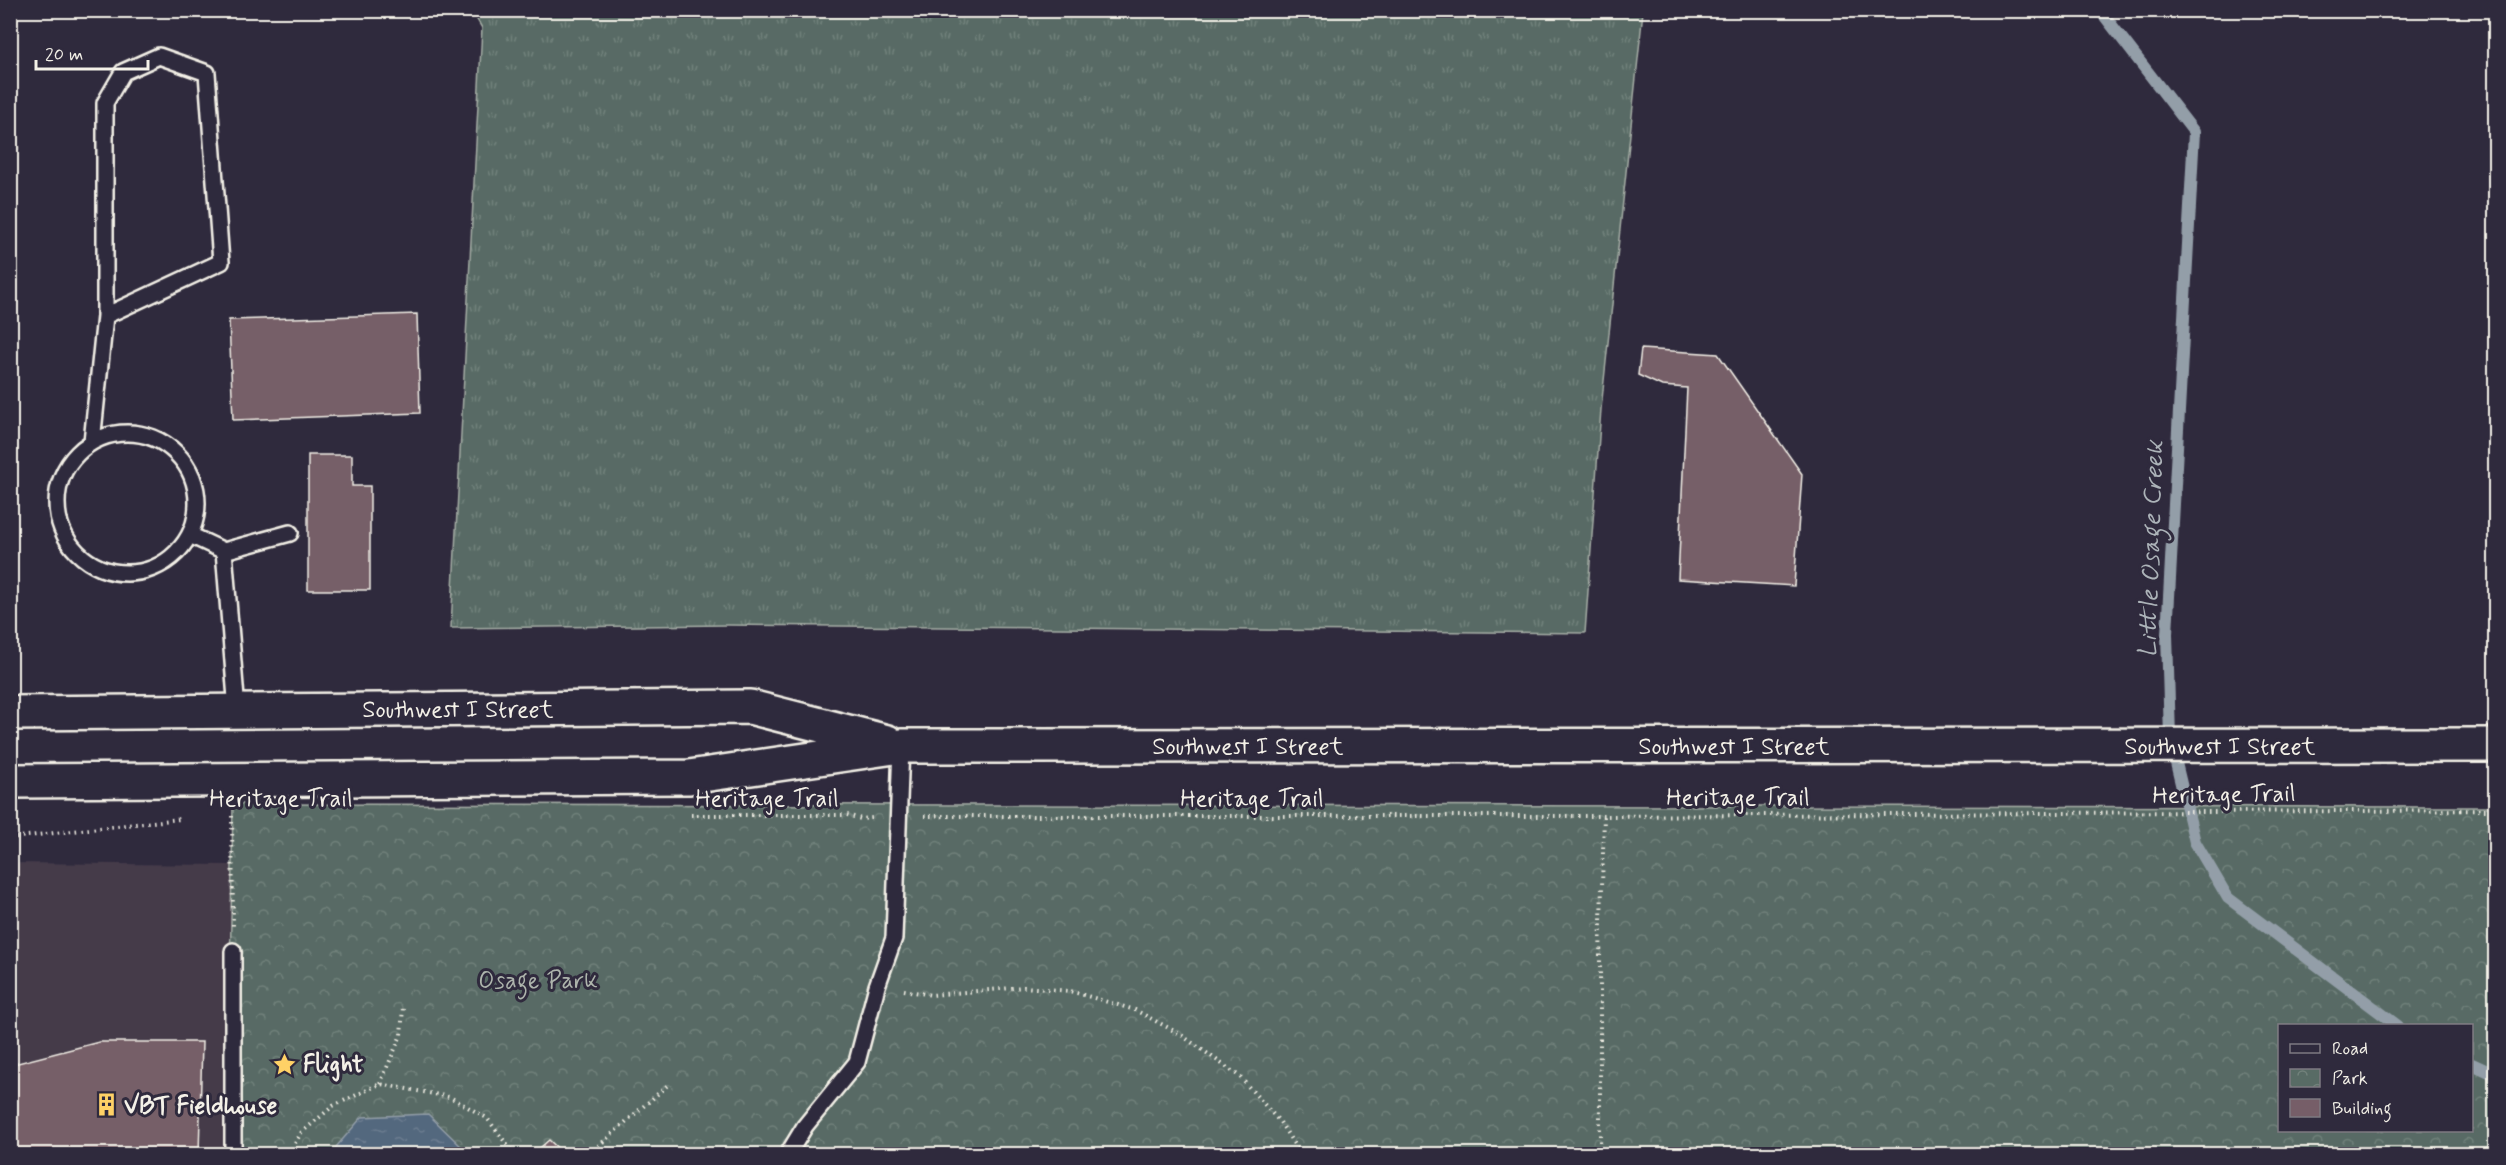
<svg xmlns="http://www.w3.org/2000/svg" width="2506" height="1165" viewBox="0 0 2506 1165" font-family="Mynerve,sans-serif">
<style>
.built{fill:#443a4a}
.grass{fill:url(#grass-tufts);stroke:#a6aea6;stroke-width:1.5}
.park{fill:url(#park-crowns);stroke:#a6aea6;stroke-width:1.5;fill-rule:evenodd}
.water{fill:url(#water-ripples);stroke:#939ea8;stroke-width:1.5}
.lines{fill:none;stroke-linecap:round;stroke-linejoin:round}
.stream{stroke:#939ea8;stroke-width:12}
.building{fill:#765e68;stroke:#f4f1e8;stroke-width:1.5}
.service-casing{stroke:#f4f1e8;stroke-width:20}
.secondary-casing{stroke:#f4f1e8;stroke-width:38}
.path{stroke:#f4f1e8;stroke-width:4;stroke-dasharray:1.5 4.5;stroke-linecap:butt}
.service{stroke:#2f2a3d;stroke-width:15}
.secondary{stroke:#2f2a3d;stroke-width:33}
.labels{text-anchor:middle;stroke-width:6;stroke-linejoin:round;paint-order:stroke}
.street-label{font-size:24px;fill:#f4f1e8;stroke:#2f2a3d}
.park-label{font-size:24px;fill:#aeb5ad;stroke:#2f2a3d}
.poi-label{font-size:24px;font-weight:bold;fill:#f4f1e8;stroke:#2f2a3d;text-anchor:start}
.water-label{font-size:26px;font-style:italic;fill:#acb3b8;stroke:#2f2a3d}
</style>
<defs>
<pattern id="grass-tufts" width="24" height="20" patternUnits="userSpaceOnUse" patternTransform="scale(1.5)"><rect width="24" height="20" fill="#586b65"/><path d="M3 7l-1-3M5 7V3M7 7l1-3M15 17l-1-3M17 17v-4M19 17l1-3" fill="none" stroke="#71817b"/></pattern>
<pattern id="park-crowns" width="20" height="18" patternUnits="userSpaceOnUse" patternTransform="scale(1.5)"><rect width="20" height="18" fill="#586b65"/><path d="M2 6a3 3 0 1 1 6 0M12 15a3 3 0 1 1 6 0" fill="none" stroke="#71817b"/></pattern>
<pattern id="water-ripples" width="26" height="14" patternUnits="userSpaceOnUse" patternTransform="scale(1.5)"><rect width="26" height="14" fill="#53677e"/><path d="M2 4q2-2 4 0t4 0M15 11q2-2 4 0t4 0" fill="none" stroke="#6c7d90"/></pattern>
</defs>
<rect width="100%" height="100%" fill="#2f2a3d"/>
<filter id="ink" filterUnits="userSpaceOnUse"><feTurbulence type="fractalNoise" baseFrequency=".0167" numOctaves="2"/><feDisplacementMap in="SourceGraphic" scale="12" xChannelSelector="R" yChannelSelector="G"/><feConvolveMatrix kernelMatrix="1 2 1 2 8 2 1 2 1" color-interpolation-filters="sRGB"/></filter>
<g filter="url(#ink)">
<path class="built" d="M11,863L232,865L227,1154H11Z"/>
<path class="grass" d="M472,11H1643L1601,409L1585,633L728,625L451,628L482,28Z"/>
<path class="park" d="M233,804L2495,807V1154H227ZM2280,1026H2472V1130H2280Z"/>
<path class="water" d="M428,1114L469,1154H330L362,1117Z"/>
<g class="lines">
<path class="stream" d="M2100,10L2194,132L2167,634L2170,738L2195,842L2228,898L2398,1026
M2472,1064L2496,1075"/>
</g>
<path class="building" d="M10,48H15L18,149H10Z
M417,314L420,413L233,420L229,320Z
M1641,349L1718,354L1802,474L1794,586L1678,579L1687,388L1662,386L1638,375Z
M308,455H352V486H370V590H308Z
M99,1042H202L199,1154H13L10,1146V1065Z
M549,1140L564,1154H533Z"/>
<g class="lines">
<defs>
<path id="service" d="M57 503a70 70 0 1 1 140 0a70 70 0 1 1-140 0Z
M92,442L105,316V103L123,72L159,56L207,73L221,262L105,316
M190,535L224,551L237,711
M224,551L290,533
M233,1154V951
M788,1154L805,1126L857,1062L877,986L894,938L901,746"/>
<path id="secondary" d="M10,713L750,707L887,742
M10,781L689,777L901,746L2496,745"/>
</defs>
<use href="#service" class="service-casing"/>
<use href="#secondary" class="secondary-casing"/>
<path class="path" d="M691,815H847L861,819L872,818
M232,816L233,926
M924,816H1604L2496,810
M10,838L180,819
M904,990L931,995L1024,987L1070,991L1135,1010L1180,1034L1239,1076L1280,1122L1300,1154
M380,1084L401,1035L403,1007
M289,1154L301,1133L333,1106L380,1084L450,1097L487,1118L514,1154
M589,1154L669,1084
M1600,1154V957L1604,816"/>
<use href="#service" class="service"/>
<use href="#secondary" class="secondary"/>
</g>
</g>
<defs>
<symbol id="sight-bare" viewBox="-9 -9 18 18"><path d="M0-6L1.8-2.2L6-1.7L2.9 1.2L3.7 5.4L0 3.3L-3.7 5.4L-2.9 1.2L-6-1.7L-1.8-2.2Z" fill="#ffd166" stroke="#2f2a3d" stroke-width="2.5" paint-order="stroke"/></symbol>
<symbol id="building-bare" viewBox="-9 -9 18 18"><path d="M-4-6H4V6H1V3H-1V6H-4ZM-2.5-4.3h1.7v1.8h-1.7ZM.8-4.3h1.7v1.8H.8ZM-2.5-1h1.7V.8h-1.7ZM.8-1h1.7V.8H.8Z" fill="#ffd166" stroke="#2f2a3d" stroke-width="2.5" paint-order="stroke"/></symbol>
</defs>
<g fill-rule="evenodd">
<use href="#sight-bare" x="268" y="1048" width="33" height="33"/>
<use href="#building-bare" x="90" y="1088" width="33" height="33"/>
</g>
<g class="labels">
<g class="street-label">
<text x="458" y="717">Southwest I Street</text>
<text x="1248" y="754">Southwest I Street</text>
<text x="1734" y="754">Southwest I Street</text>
<text x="2220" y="754">Southwest I Street</text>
<text transform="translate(2224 794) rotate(-1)" y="8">Heritage Trail</text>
<text x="1738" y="805">Heritage Trail</text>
<text x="281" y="806">Heritage Trail</text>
<text x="767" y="806">Heritage Trail</text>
<text x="1252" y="806">Heritage Trail</text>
</g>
<g class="park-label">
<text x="538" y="988">Osage Park</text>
</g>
<g class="poi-label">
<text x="303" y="1072">Flight</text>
<text x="124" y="1113">VBT Fieldhouse</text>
</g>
<g class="water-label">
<text transform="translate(2150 549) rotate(-88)" y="9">Little Osage Creek</text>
</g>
</g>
<rect width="2506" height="1165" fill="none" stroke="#2f2a3d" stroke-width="36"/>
<rect x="18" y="18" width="2470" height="1129" fill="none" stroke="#f4f1e8" stroke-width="2" filter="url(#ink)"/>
<rect x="2278" y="1024" width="195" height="108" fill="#2f2a3d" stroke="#7e7a81" stroke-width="1.5"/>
<rect x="2290" y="1044" width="30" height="9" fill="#2f2a3d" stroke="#7e7a81" stroke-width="1.5"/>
<text x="2332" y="1054" font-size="18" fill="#f4f1e8">Road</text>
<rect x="2290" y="1069" width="30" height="18" fill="url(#park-crowns)" stroke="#7e7a81" stroke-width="1.5"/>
<text x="2332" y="1084" font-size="18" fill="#f4f1e8">Park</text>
<rect x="2290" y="1099" width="30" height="18" fill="#765e68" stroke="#7e7a81" stroke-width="1.5"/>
<text x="2332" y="1114" font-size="18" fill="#f4f1e8">Building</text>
<path d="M36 60v9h112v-9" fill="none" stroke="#f4f1e8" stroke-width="3"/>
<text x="45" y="60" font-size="18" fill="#f4f1e8" stroke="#2f2a3d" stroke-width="4.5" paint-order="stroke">20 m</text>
</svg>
